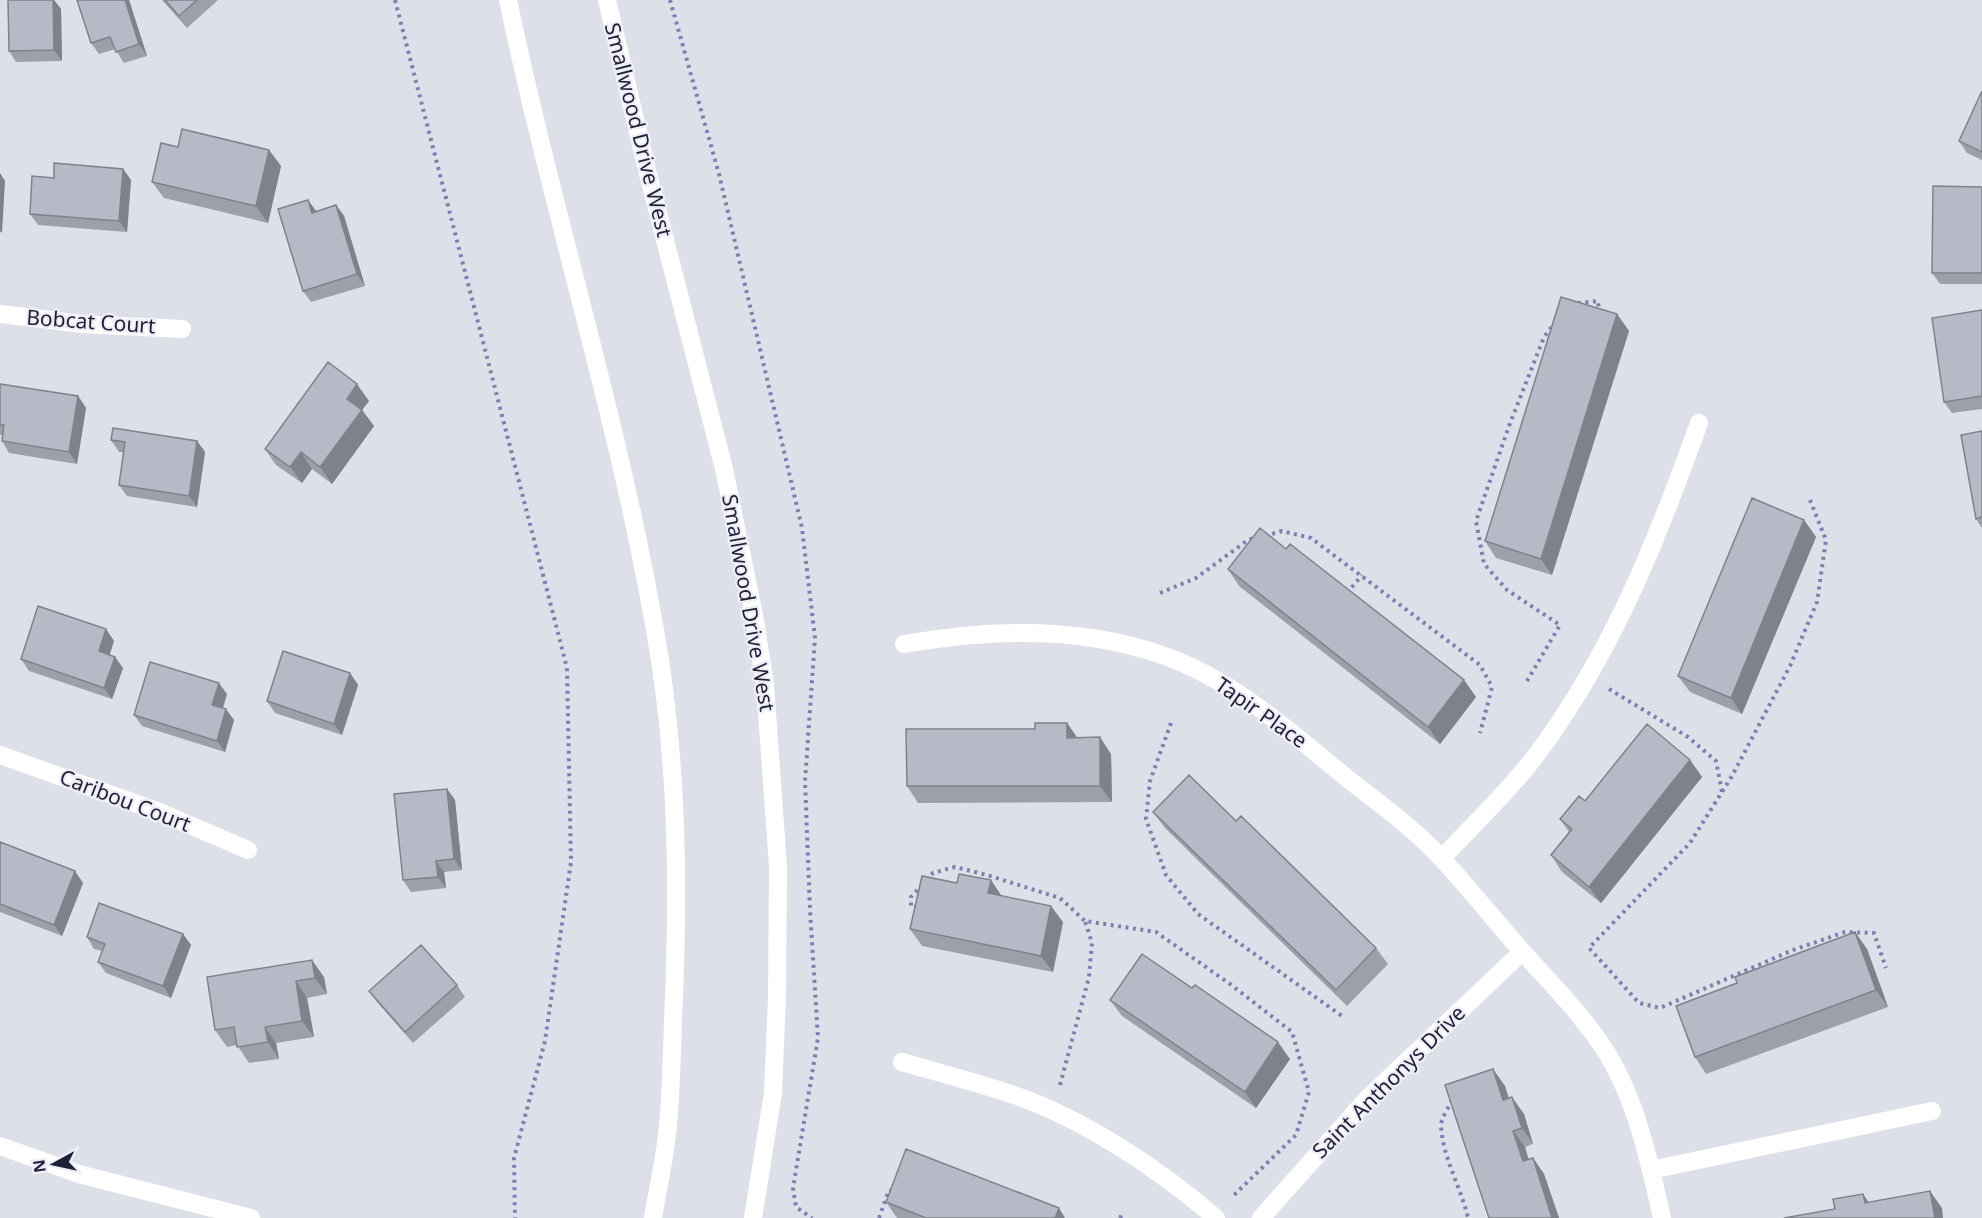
<svg xmlns="http://www.w3.org/2000/svg" width="1982" height="1218" viewBox="0 0 1982 1218" font-family="'Noto Sans',sans-serif">
<style>
.lines{fill:none;stroke-linecap:round;stroke-linejoin:round}
.path{stroke:#7e7fad;stroke-width:4;stroke-dasharray:3 4.5;stroke-linecap:butt}
.lane{stroke:#fff;stroke-width:18}
.street{stroke:#fff;stroke-width:18}
.secondary{stroke:#fff;stroke-width:18}
.wall{fill:#9d9fab}
.shaded-wall{fill:#80828b}
.building{fill:#b7b9c7;stroke:#80828b;stroke-width:1.5}
.labels{text-anchor:middle;stroke-width:4.5;stroke-linejoin:round;paint-order:stroke}
.street-label{font-size:21px;fill:#201f38;stroke:#eeeff6}
</style>
<rect width="100%" height="100%" fill="#dddfe9"/>
<g class="lines">
<path class="path" d="M395,0L567,668L571,862L545,1041L514,1158L515,1218
M670,0L719,174L802,528L815,638L805,781L810,910L818,1038L793,1188L796,1207L812,1218
M1578,303L1598,301L1599,312
M1810,500L1826,540L1817,602L1790,666L1732,776L1690,843L1589,948L1639,1003L1660,1008L1793,950L1845,932L1874,933L1886,968
M1265,536L1282,531L1311,538L1480,665L1492,687L1480,733
M1160,593L1196,578L1248,540L1254,538
M1347,593L1362,575
M1527,681L1560,625L1507,590L1484,564L1476,521L1509,426L1544,337L1553,325
M1609,689L1688,737L1716,761L1722,792
M1171,723L1150,781L1146,819L1166,875L1198,914L1342,1016
M926,880L933,873L955,867L987,875L1060,898L1085,921
M917,907H911V897L921,886
M1060,1085L1089,977L1092,943L1085,921L1156,932L1230,984L1292,1032L1309,1092L1296,1135L1231,1198
M1452,1100C1449,1107 1441,1118 1441,1126C1443,1159 1461,1187 1468,1218
M879,1218L889,1190L894,1191
M1120,1218L1123,1212"/>
<path class="lane" d="M1651,1170L1932,1111"/>
<path class="street" d="M0,314L83,324L182,329
M904,644C989,629 1080,626 1162,655C1234,680 1290,732 1348,779C1380,804 1416,830 1443,860C1470,889 1495,921 1522,951C1552,985 1584,1016 1608,1055C1637,1103 1650,1164 1662,1218
M0,755L157,811L248,850
M1442,858C1475,823 1511,789 1540,750C1614,649 1657,540 1699,423
M902,1062C940,1073 979,1083 1017,1096C1087,1121 1160,1170 1216,1218
M0,1146L79,1174L251,1218
M1261,1218L1367,1099L1522,952"/>
<path class="secondary" d="M508,0C552,211 618,417 655,630C678,758 679,890 673,1020C672,1055 671,1091 668,1126C665,1157 658,1188 653,1218
M607,0L646,166L724,469L754,615L765,685L778,866L777,997L773,1093L753,1218"/>
</g>
<path class="wall" d="M8,0H54L61,9L62,61L16,62L9,51Z
M77,0H129L147,56L124,63L115,49L99,54L91,43Z
M162,0H218L187,28Z
M1982,91V160L1967,153L1959,141Z
M178,147L269,150L281,166L268,223L164,198L152,182Z
M123,169L131,180L127,232L38,225L30,214L54,178Z
M1982,187V284H1940L1932,273Z
M308,200L316,211L336,205L344,216L365,286L311,302L303,291Z
M1982,310V409L1952,413L1944,402Z
M1617,314L1629,331L1552,575L1496,558L1485,541Z
M0,384L78,396L86,408L77,464L9,453L2,441V435H0Z
M369,401L362,410L374,426L332,484L312,469L302,483L276,465L265,449Z
M1982,431V528L1976,519Z
M111,440L197,441L205,452L197,507L127,496L119,485L123,452H119Z
M1804,520L1816,537L1742,714L1690,692L1678,676Z
M1286,549L1464,680L1476,697L1440,744L1239,586L1228,569Z
M114,641L109,655L123,668L112,699L29,671L21,659Z
M350,673L358,685L342,735L275,713L267,701Z
M227,694L223,708L234,720L225,752L142,726L134,715Z
M1067,723L1077,738L1111,754L1112,802L918,803L907,786L1035,729Z
M1690,760L1702,777L1601,903L1562,872L1551,855L1569,832L1560,819Z
M447,789L455,800L462,870L444,872L446,888L411,892L403,880Z
M1153,812L1236,821L1376,948L1388,964L1347,1006L1165,828Z
M0,842L83,883L62,936L0,912Z
M991,880L1001,895L1063,922L1053,972L922,946L910,929L957,883Z
M1855,932L1867,949L1888,1007L1706,1074L1695,1057Z
M183,934L191,945L171,998L106,973L98,962L102,951L94,949L87,937Z
M207,977H324L327,994L307,998L314,1037L276,1043L279,1059L249,1063L237,1045L227,1047L215,1030Z
M457,985L465,997L413,1043L377,1002L369,991Z
M1110,1000L1290,1059L1256,1108L1122,1016Z
M1505,1086L1509,1098L1524,1114L1533,1144L1525,1147L1528,1159L1533,1158L1544,1174L1559,1218H1489Z
M886,1202L1065,1218H897Z"/>
<path class="shaded-wall" d="M53,0H54L61,9L62,61L54,50Z
M125,0H129L147,56L139,44Z
M269,150L281,166L268,223L256,206Z
M123,169L131,180L127,232L119,221Z
M0,173L5,181L2,233L0,231Z
M308,200L316,211L312,213Z
M336,205L344,216L365,286L357,274Z
M1617,314L1629,331L1552,575L1541,559Z
M357,384L369,401L362,410L374,426L332,484L320,467L347,399Z
M78,396L86,408L77,464L69,452Z
M197,441L205,452L197,507L189,496Z
M301,452L312,469L302,483L290,467Z
M1804,520L1816,537L1742,714L1731,698Z
M106,629L114,641L107,663L99,651Z
M115,657L123,668L112,699L104,688Z
M350,673L358,685L342,735L334,724Z
M1464,680L1476,697L1440,744L1428,727Z
M219,683L227,694L220,716L212,705Z
M226,709L234,720L225,752L217,741Z
M1067,723L1079,740L1067,738Z
M1100,737L1111,754L1112,802L1100,786Z
M1690,760L1702,777L1601,903L1589,887Z
M447,789L455,800L462,870L454,859Z
M436,861L444,872L446,888L438,877Z
M75,871L83,883L62,936L54,925Z
M991,880L1002,897L988,893Z
M1051,906L1063,922L1053,972L1041,956Z
M1855,932L1867,949L1888,1007L1876,990Z
M183,934L191,945L171,998L163,986Z
M312,960L324,977L327,994L315,978Z
M296,981L307,998L314,1037L302,1021Z
M265,1027L276,1043L279,1059L268,1042Z
M1278,1042L1290,1059L1256,1108L1245,1092Z
M1493,1069L1505,1086L1514,1117L1503,1100Z
M1512,1097L1524,1114L1533,1144L1522,1128Z
M1513,1131L1525,1147L1534,1177L1523,1161Z
M1533,1158L1544,1174L1559,1218H1552Z
M1930,1191L1942,1208L1943,1218H1935Z
M1863,1194L1875,1211L1865,1203Z
M1059,1208L1065,1218H1055Z"/>
<path class="building" d="M8,0H53L54,50L9,51Z
M77,0H125L139,44L116,52L110,37L91,43Z
M165,0H197L179,16Z
M1982,91V152L1959,141Z
M182,129L269,150L256,206L152,182L161,143L178,147Z
M54,163L123,169L119,221L30,214L32,176L54,178Z
M1933,186L1982,187V273H1932Z
M308,200L312,213L336,205L357,274L303,291L278,209Z
M1561,297L1617,314L1541,559L1485,541Z
M1982,310V396L1944,402L1932,318Z
M328,362L357,384L347,399L362,410L320,467L301,452L290,467L265,449Z
M0,384L78,396L69,452L2,441L4,425H0Z
M113,428L197,441L189,496L119,485L125,442L111,440Z
M1982,431V517L1976,519L1961,435Z
M1752,498L1804,520L1731,698L1678,676Z
M1260,528L1286,549L1290,544L1464,680L1428,727L1228,569Z
M38,606L106,629L99,651L115,657L104,688L21,659Z
M283,651L350,673L334,724L267,701Z
M150,662L219,683L212,705L226,709L217,741L134,715Z
M1035,723H1067V738L1100,737V786H907L906,729H1035Z
M1647,724L1690,760L1589,887L1551,855L1572,829L1560,819L1579,796L1585,801Z
M1189,775L1236,821L1241,816L1376,948L1336,990L1153,812Z
M447,789L454,859L436,861L438,877L403,880L394,794Z
M0,842L75,871L54,925L0,904Z
M959,874L991,880L988,893L1051,906L1041,956L910,929L922,876L957,883Z
M99,903L183,934L163,986L98,962L105,944L87,937Z
M1855,932L1876,990L1695,1057L1676,1006L1737,983L1735,977Z
M421,945L457,985L405,1032L369,991Z
M1142,954L1192,988L1195,985L1278,1042L1245,1092L1110,1000Z
M312,960L315,978L296,981L302,1021L265,1027L268,1042L237,1047L234,1027L215,1030L207,977Z
M1493,1069L1503,1100L1512,1097L1522,1128L1513,1131L1523,1161L1533,1158L1552,1218H1489L1445,1085Z
M906,1149L1059,1208L1055,1218H926L886,1202Z
M1930,1191L1935,1218H1784L1835,1209L1833,1199L1863,1194L1865,1203Z"/>
<g class="labels">
<g class="street-label">
<text transform="translate(638 130) rotate(76)" y="7">Smallwood Drive West</text>
<text transform="translate(91 322) rotate(4)" y="7">Bobcat Court</text>
<text transform="translate(748 603) rotate(80)" y="7">Smallwood Drive West</text>
<text transform="translate(1261 713) rotate(35)" y="7">Tapir Place</text>
<text transform="translate(125 801) rotate(21)" y="7">Caribou Court</text>
<text transform="translate(1389 1082) rotate(-45)" y="7">Saint Anthonys Drive</text>
</g>
</g>
<g transform="translate(54 1164) rotate(262)" stroke="#eeeff6" stroke-width="4.5" paint-order="stroke">
<path d="M0-4.5L10 22L0 15L-10 22Z" fill="#201f38"/>
<text y="-9" font-size="16" font-weight="bold" text-anchor="middle" fill="#201f38">N</text>
</g>
</svg>
